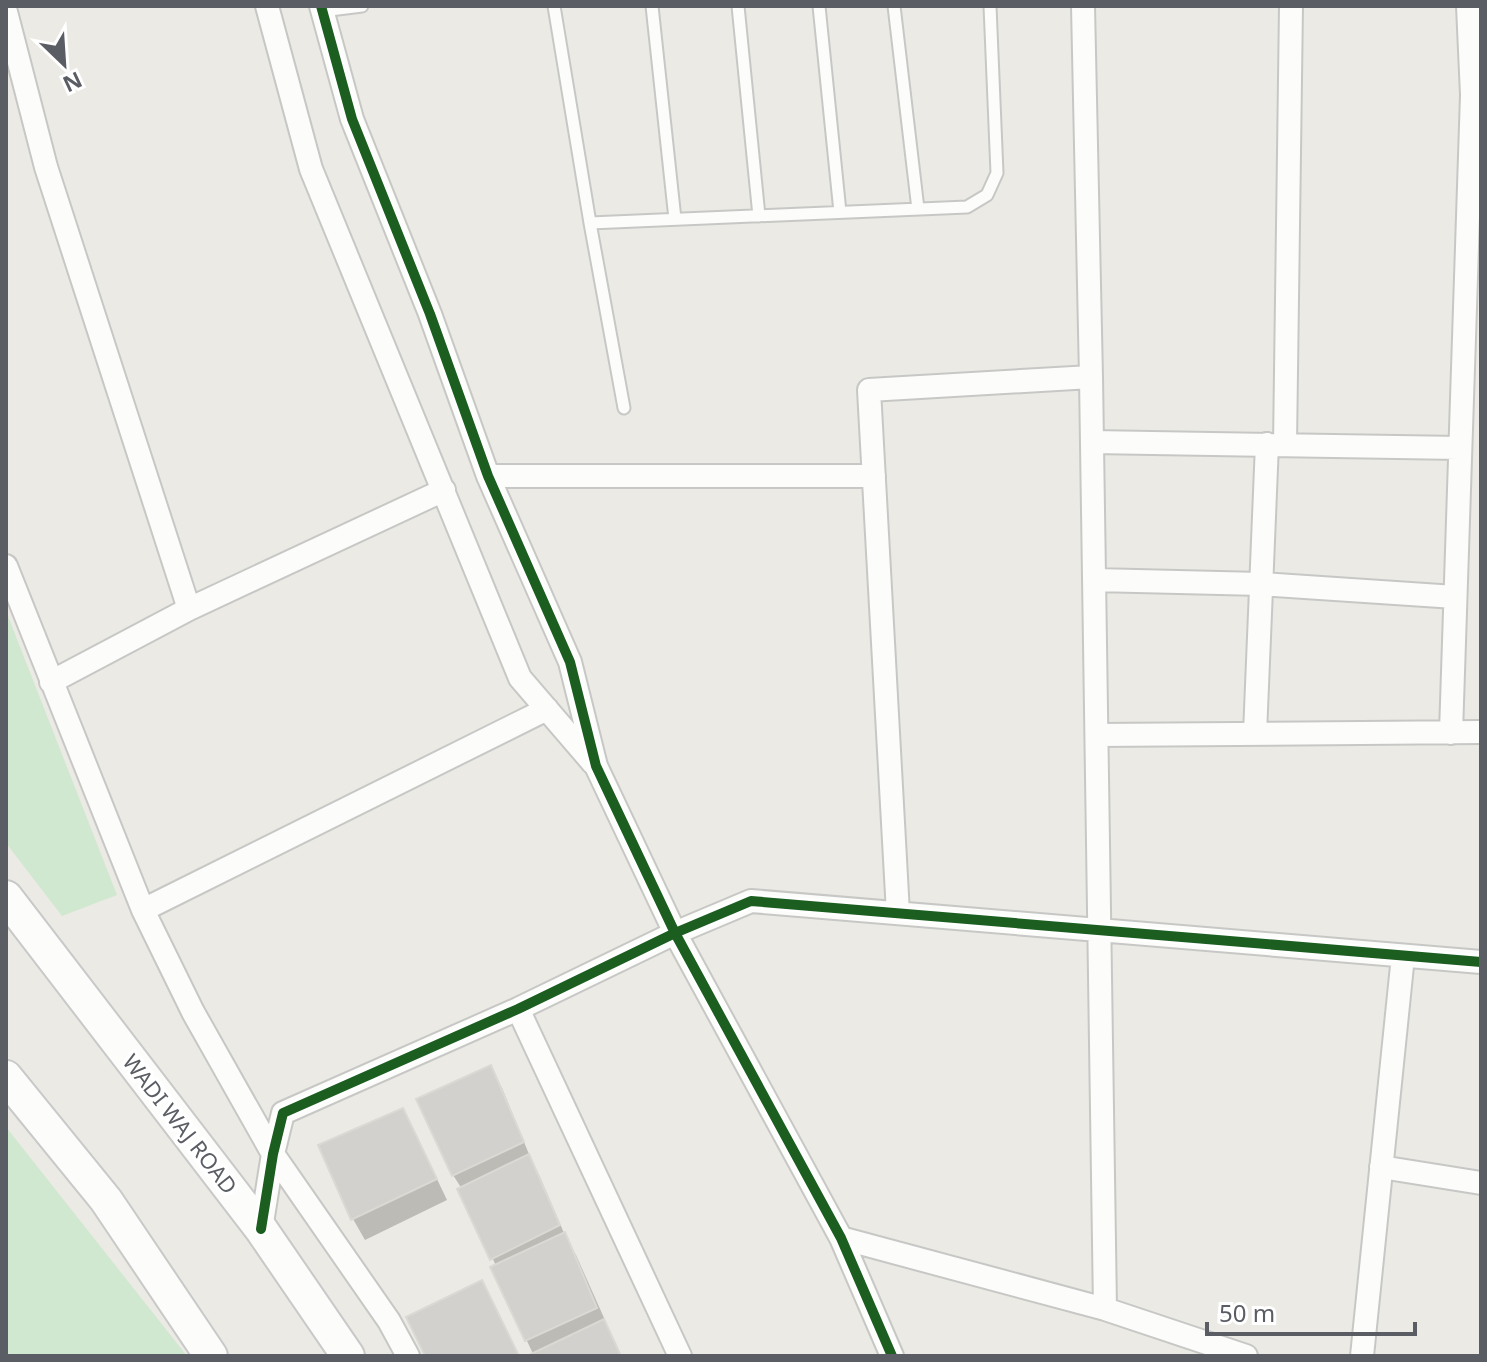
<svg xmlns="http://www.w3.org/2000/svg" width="1487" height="1362" viewBox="0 0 1487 1362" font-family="'Noto Sans',sans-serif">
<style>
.green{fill:#d1e8d0}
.shadow{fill:#0003}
.building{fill:#d2d1cd;stroke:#dad9d4;stroke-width:2}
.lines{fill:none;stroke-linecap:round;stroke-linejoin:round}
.lane-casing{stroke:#c7c8c6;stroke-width:15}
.street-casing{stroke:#c7c8c6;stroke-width:26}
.secondary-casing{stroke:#c8c9c8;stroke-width:36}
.lane{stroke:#fcfcfb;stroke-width:11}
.street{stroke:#fcfcfb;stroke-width:22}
.secondary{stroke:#fcfcfb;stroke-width:32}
.cycleway-casing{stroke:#fff;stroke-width:15}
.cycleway{stroke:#1b5e20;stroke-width:10}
.labels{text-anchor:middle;stroke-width:7;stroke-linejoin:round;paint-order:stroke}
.street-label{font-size:22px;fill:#5a5d63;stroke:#fff}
</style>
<rect width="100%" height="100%" fill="#ebeae4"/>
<path class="green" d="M6,611L117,895L62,916L6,843Z
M6,1127L187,1356H6Z"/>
<path class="shadow" d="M490,1067L502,1088L533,1164L540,1177L567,1240L576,1255L621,1356H534L493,1268L496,1266L462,1189L453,1175Z
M414,1131L447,1200L365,1240L353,1219L320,1146Z"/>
<path class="building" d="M491,1065L524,1142L452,1176L416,1099Z
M403,1108L437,1179L351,1220L318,1145Z
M529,1154L560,1225L490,1260L457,1189Z
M565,1232L597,1308L525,1341L490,1267Z
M482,1280L519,1356H425L406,1317Z
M604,1319L621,1356H532L531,1354Z"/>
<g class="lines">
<defs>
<path id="lane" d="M554,6L590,223L624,408
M652,6L675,219
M738,6L759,216
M819,6L840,212
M894,6L918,209
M322,11L362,6
M590,223L967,207L987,195L997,173L990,6"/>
<path id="street" d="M267,6L311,169L520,678L593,763
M321,6L352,119L430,314L488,476L570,662L596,766L675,933L841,1238L892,1356
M1083,6L1091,377L1105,1309
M6,12L46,167L189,609L444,490
M1092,442L1460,448
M1285,445L1291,6
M488,476H874
M6,566L143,910L193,1012L273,1154L389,1321L408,1356
M1095,580L1261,584L1455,597
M51,682L189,609
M1451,733L1472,95L1468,6
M1255,734L1267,444
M1097,735L1481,732
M143,910L547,709
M898,913L869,390L1091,377
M518,1009L680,1356
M1381,1167L1481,1183
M261,1229L273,1154L283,1113L518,1009L675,933L751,901L1481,962
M841,1238L1105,1309L1246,1356
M1362,1356L1403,956"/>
<path id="secondary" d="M6,897L261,1229L348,1356
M6,1077L106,1200L211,1356"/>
</defs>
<use href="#lane" class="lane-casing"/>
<use href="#street" class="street-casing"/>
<use href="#secondary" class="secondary-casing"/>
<use href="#lane" class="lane"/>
<use href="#street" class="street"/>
<use href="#secondary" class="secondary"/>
<defs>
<path id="cycleway" d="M321,6L352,119L430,314L488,476L570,662L596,766L675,933L841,1238L892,1356
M261,1229L273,1154L283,1113L518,1009L675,933L751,901L1481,962"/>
</defs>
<use href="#cycleway" class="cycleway-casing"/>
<use href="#cycleway" class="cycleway"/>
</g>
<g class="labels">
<g class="street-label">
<text transform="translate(180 1124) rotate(52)" y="8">WADI WAJ ROAD</text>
</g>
</g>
<rect width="1487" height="1362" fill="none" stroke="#5a5d63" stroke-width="16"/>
<g transform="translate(64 64) rotate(155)" stroke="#ffffff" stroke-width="6" paint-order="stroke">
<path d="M0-6L14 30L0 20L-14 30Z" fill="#5a5d63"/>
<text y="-12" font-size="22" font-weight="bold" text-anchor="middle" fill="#5a5d63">N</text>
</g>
<path d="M1207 1322v12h208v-12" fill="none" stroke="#5a5d63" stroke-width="4"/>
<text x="1219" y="1322" font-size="24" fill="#5a5d63" stroke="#ffffff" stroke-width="6" paint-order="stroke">50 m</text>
</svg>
